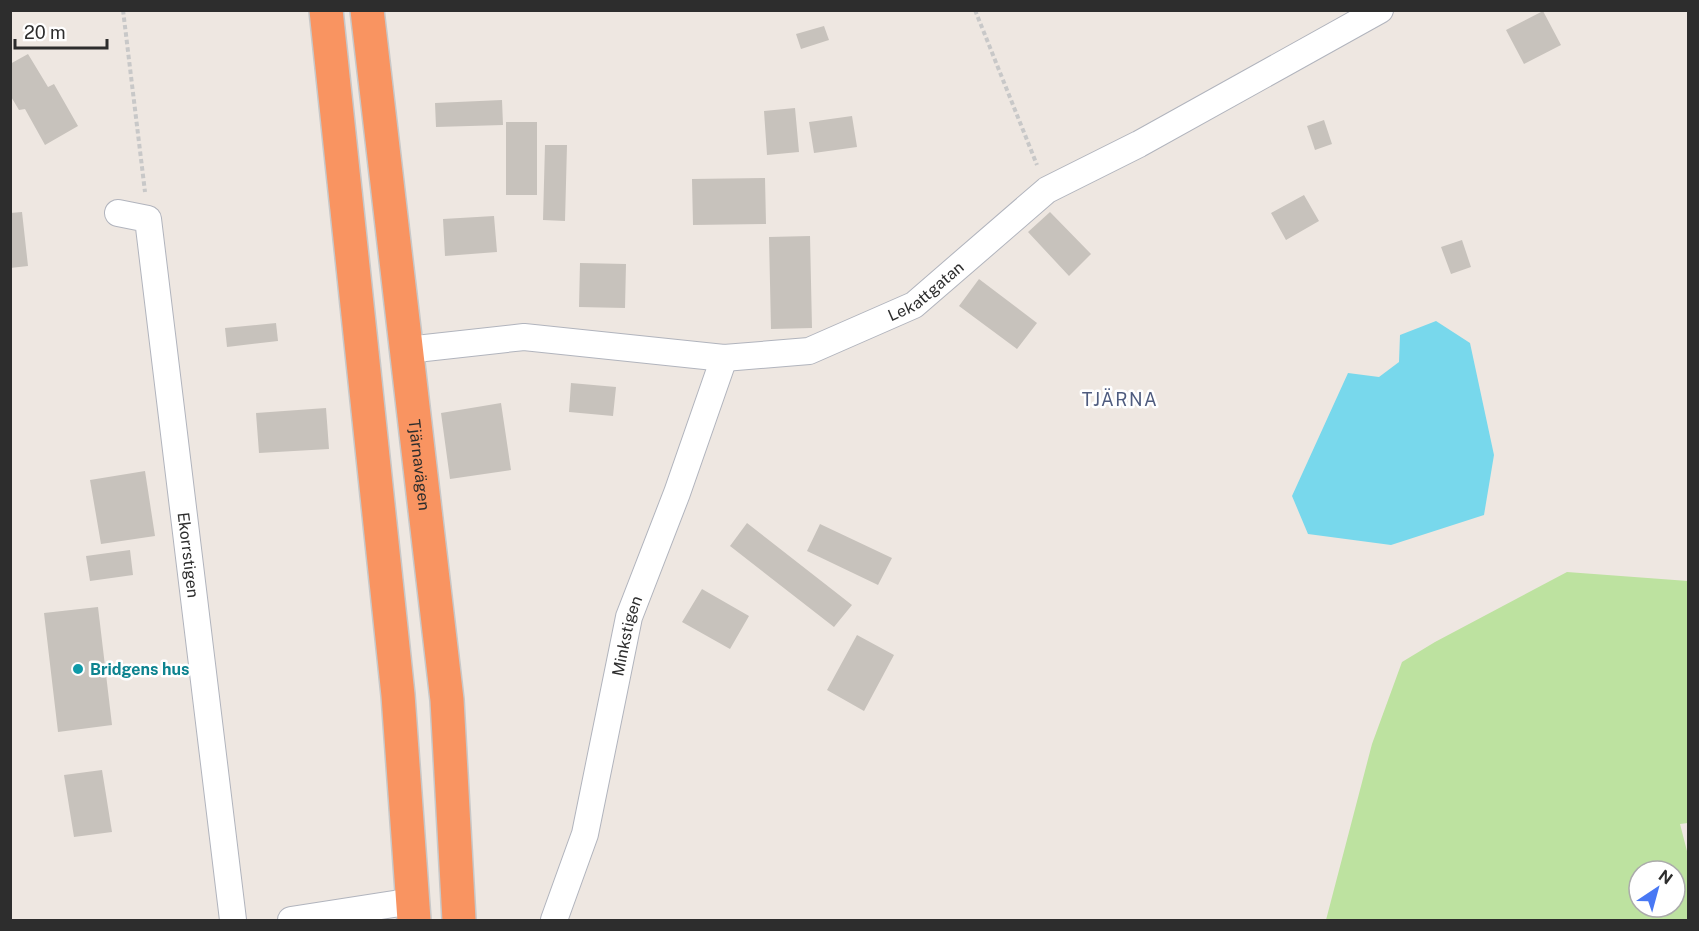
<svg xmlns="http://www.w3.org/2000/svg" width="1699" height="931" viewBox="0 0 1699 931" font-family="'Public Sans',sans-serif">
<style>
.green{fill:#bde2a0;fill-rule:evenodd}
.water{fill:#78d8ec}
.building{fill:#c7c2bc}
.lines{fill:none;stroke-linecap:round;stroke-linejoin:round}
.street-casing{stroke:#b1b4bd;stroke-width:28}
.highway-casing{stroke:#c8c8c8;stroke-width:36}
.path{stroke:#c8c8c8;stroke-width:4;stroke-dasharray:4.5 3;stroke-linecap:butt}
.street{stroke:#fff;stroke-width:26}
.highway{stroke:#f99461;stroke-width:33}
.culture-dot{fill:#0f9aa8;stroke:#fff;stroke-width:2}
.labels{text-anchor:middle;stroke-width:5;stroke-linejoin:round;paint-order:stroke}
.street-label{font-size:16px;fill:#2d2d2d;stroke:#fff}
.culture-label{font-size:16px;font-weight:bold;fill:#0d838f;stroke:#fff;text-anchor:start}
.neighbourhood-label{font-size:18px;letter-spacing:1.5px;fill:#4e5b7e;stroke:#fff}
</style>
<rect width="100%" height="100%" fill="#eee7e1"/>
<path class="green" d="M1567,572L1688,581V823L1680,824L1688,855V920H1326L1372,744L1402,662L1435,642ZM1639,871H1675V907H1639Z"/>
<path class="water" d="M1436,321L1470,343L1494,455L1484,515L1391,545L1308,534L1292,496L1348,373L1379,377L1399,362L1400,335Z"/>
<path class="building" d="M1543,11L1561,45L1524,64L1506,30Z
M824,26L829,40L801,49L796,34Z
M28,54L48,87L54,84L78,126L45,145L25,109L19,110L10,95V64Z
M502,100L503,125L436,127L435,103Z
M795,108L799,152L767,155L764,111Z
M852,116L857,147L814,153L809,122Z
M1324,120L1332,144L1315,150L1307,126Z
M506,122H537V195H506Z
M545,145H567L565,221L543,220Z
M765,178L766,224L693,225L692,179Z
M1304,195L1319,221L1286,240L1271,213Z
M22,212L28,266L10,268V213Z
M1050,212L1091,254L1069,276L1028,232Z
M494,216L497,252L445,256L443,219Z
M810,236L812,328L771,329L769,237Z
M1462,240L1471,267L1451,274L1441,247Z
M580,263L626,264L625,308L579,307Z
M979,279L1037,323L1017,349L959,306Z
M276,323L278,341L227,347L225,328Z
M571,383L616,387L613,416L569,412Z
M501,403L511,470L450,479L441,413Z
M326,408L329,449L259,453L256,413Z
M145,471L155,536L101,544L90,480Z
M747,523L852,605L834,627L730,546Z
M820,524L892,558L878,585L807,551Z
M130,550L133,575L90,581L86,556Z
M702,589L749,616L730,649L682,622Z
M98,607L112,725L58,732L44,613Z
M857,635L894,655L864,711L827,690Z
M102,770L112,832L74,837L64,775Z"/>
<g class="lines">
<defs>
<g id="street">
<path id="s1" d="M118,213L148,219L233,920"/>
<path id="s2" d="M407,350L524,337L724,358L809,351L914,305L1047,190L1139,144L1380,10"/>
<path d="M291,920L413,901"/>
<path id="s3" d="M554,920L585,834L629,617L677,493L724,358"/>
</g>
<g id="highway">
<path d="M326,10L398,695L414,920"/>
<path id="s4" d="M367,10L447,700L459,920"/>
</g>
</defs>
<use href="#street" class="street-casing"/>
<use href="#highway" class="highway-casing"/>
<path class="path" d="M123,10L145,192
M975,10L1037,165"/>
<use href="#street" class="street"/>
<use href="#highway" class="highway"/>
</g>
<circle class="culture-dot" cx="78" cy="669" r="6"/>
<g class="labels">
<g class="street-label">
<text dy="6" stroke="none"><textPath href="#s2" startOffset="536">Lekattgatan</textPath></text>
<text dy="6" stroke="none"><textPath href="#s4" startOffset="458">Tjärnavägen</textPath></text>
<text dy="6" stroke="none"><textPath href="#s1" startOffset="369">Ekorrstigen</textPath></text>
<text dy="6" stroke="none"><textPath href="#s3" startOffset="294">Minkstigen</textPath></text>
</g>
<g class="culture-label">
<text x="90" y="675">Bridgens hus</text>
</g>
<g class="neighbourhood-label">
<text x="1120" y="406">TJÄRNA</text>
</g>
</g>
<rect width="1699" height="931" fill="none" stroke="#2d2d2d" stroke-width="24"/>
<g transform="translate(1657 889) rotate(36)"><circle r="28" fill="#ffffff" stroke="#ababab" stroke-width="1.5"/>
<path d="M0-4.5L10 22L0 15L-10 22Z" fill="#4878f4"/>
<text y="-9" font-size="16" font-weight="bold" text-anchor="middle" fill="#2d2d2d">N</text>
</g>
<path d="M15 39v9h92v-9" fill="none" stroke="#2d2d2d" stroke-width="3"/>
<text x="24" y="39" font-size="18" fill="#2d2d2d" stroke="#ffffff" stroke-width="4.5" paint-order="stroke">20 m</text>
</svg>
